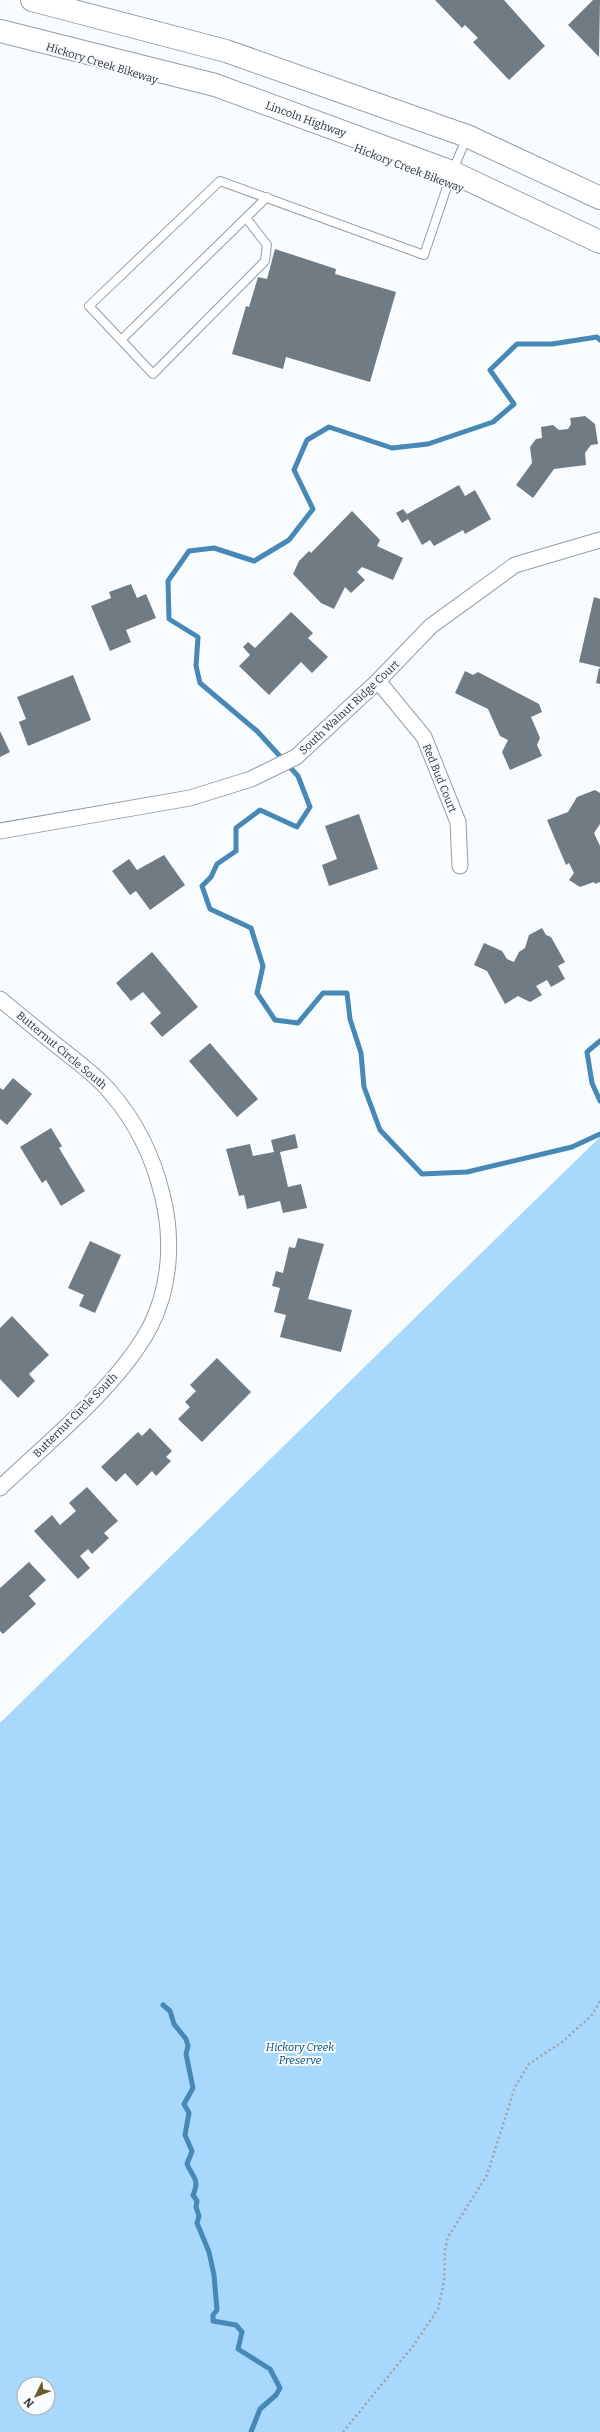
<svg xmlns="http://www.w3.org/2000/svg" width="600" height="2432" viewBox="0 0 600 2432" font-family="Bitter,serif">
<style>
.green{fill:#a9d8fd;fill-rule:evenodd}
.lines{fill:none;stroke-linecap:round;stroke-linejoin:round}
.stream{stroke:#4788b6;stroke-width:5}
.building{fill:#707b83}
.service-casing{stroke:#939ea7;stroke-width:10}
.minor-casing{stroke:#939ea7;stroke-width:17}
.primary-casing{stroke:#939ea7;stroke-width:24}
.path{stroke:#9fa3a5;stroke-width:2.5;stroke-dasharray:2 3;stroke-linecap:butt}
.service{stroke:#fff;stroke-width:8}
.minor{stroke:#fff;stroke-width:15}
.primary{stroke:#fff;stroke-width:22}
.labels{text-anchor:middle;stroke-width:4;stroke-linejoin:round;paint-order:stroke}
.street-label{font-size:11px;fill:#2f3337;stroke:#f9fcfe}
.park-label{font-size:11px;font-style:italic;fill:#014c76;stroke:#f9fcfe}
</style>
<rect width="100%" height="100%" fill="#f9fcfe"/>
<path class="green" d="M600,1137V2432H0V1723ZM24,2384H48V2408H24Z"/>
<g class="lines">
<path class="stream" d="M600,340L597,337L552,344H517L490,370L514,404L493,422L428,444L392,448L329,427L307,440L294,470L313,509L289,540L254,561L214,548L189,551L168,581L169,619L198,637L196,666L200,683L257,731L298,776L310,807L297,827L260,810L236,828V851L217,864L211,877L202,886L210,909L251,928L263,966L257,993L275,1020L298,1023L323,993H347L350,1019L361,1053L364,1087L380,1130L422,1174L467,1172L572,1147L600,1134
M600,1041L587,1052L592,1083L600,1101
M163,2005L170,2011L174,2024L186,2039L188,2046L186,2054L193,2088L184,2104L189,2113L185,2135L192,2151L187,2164C193,2178 200,2179 193,2195L197,2201L196,2207L199,2216L197,2223L209,2252L214,2275L217,2310L213,2315V2321L236,2325L242,2332L238,2349L270,2369L280,2388L276,2395L260,2409L251,2432"/>
</g>
<path class="building" d="M435,0H504L545,46L509,80L473,42L478,38L465,25L462,28Z
M593,0H600L599,57L568,25Z
M275,249L336,269L335,274L396,292L370,382L286,357L283,369L232,354L246,306L249,307L258,277L267,279Z
M585,416L595,424L598,444L591,445L585,453L586,465L554,469L533,498L516,485L532,463L530,447L536,439L542,438L541,427L553,425L559,430L568,429L571,424L570,418Z
M459,485L465,496L475,490L491,519L465,534L463,530L434,546L430,540L422,545L408,519L402,523L396,513L403,509L407,514Z
M352,511L380,540L377,546L403,558L393,580L362,567L357,572L365,580L351,593L345,587L334,609L321,603L293,574L299,561L309,551L311,553Z
M131,584L137,598L146,594L156,618L126,630L131,642L110,651L91,606L111,598L109,592Z
M594,597L600,599V667L579,662Z
M291,612L313,633L308,638L328,657L312,673L301,662L269,695L239,666L250,655L243,647L248,642L255,648Z
M599,668L600,669V684L596,683Z
M465,671L473,675L478,672L539,704L542,712L531,717L540,738L537,745L542,756L510,770L502,752L508,740L500,736L488,709L455,693Z
M73,675L91,720L28,746L19,722L26,719L17,697Z
M0,731L10,752L0,757Z
M595,790L600,793V824L594,833L600,846V882L595,884L594,882L580,887L569,880L574,873L569,863L566,865L547,820L568,812L577,797Z
M359,814L378,869L329,886L322,865L337,859L325,826Z
M164,855L185,885L150,910L136,891L130,895L112,871L129,859L137,870Z
M542,928L546,935L551,937L565,962L558,966L565,979L551,987L547,980L536,986L542,995L530,1002L518,996L505,1004L487,971L474,965L484,943L502,951L507,959L514,962L519,952L525,948L529,935Z
M152,952L198,1007L162,1037L150,1023L161,1013L143,992L131,1001L116,983Z
M210,1043L258,1099L237,1117L189,1061Z
M13,1078L32,1094L7,1125L0,1119V1088L3,1090Z
M51,1128L62,1146L59,1148L85,1191L61,1206L46,1180L42,1183L20,1147Z
M295,1134L298,1148L280,1152L288,1187L301,1184L307,1208L283,1213L280,1201L247,1209L244,1195L239,1196L226,1149L250,1144L253,1156L274,1152L271,1140Z
M298,1238L324,1244L308,1299L352,1310L341,1352L280,1337L286,1315L274,1312L280,1288L272,1286L276,1271L283,1273L289,1247L295,1248Z
M90,1241L121,1255L95,1313L79,1306L84,1295L68,1288Z
M12,1316L49,1355L29,1374L35,1381L18,1398L0,1379V1328Z
M217,1358L251,1392L202,1442L178,1419L190,1407L185,1402L196,1391L190,1385Z
M150,1428L172,1451L166,1457L171,1461L156,1476L152,1471L137,1486L125,1473L116,1482L101,1467L138,1432L142,1436Z
M87,1487L118,1521L104,1533L109,1538L92,1554L88,1549L80,1556L90,1568L78,1579L34,1531L52,1515L60,1525L76,1511L69,1503Z
M29,1562L46,1580L29,1596L36,1604L3,1634L0,1631V1588Z"/>
<g class="lines">
<defs>
<path id="service" d="M247,219L267,245L265,261L153,374L89,306L220,181L424,255L452,172L467,137
M121,340L267,197"/>
<path id="minor" d="M378,681L424,737L458,822L460,866
M0,831L190,798L251,779L296,757L378,681L431,626L515,565L600,540
M0,999C23,1018 46,1037 70,1056C84,1067 99,1078 111,1093C136,1122 153,1157 162,1194C173,1236 171,1285 151,1325C121,1384 48,1442 0,1488"/>
<path id="primary" d="M32,0L226,51L467,136L600,198
M0,31L215,85L452,172L600,242"/>
</defs>
<use href="#service" class="service-casing"/>
<use href="#minor" class="minor-casing"/>
<use href="#primary" class="primary-casing"/>
<path class="path" d="M343,2432L413,2346L438,2309L444,2282L445,2250L448,2237L487,2175L515,2087L529,2064L562,2042L592,2015L600,2001"/>
<use href="#service" class="service"/>
<use href="#minor" class="minor"/>
<use href="#primary" class="primary"/>
</g>
<g class="labels">
<g class="street-label">
<text transform="translate(102 63) rotate(17)" y="4">Hickory Creek Bikeway</text>
<text transform="translate(306 119) rotate(20)" y="4">Lincoln Highway</text>
<text transform="translate(409 168) rotate(21)" y="4">Hickory Creek Bikeway</text>
<text transform="translate(349 707) rotate(-43)" y="4">South Walnut Ridge Court</text>
<text transform="translate(440 778) rotate(68)" y="4">Red Bud Court</text>
<text transform="translate(62 1050) rotate(40)" y="4">Butternut Circle South</text>
<text transform="translate(75 1415) rotate(-45)" y="4">Butternut Circle South</text>
</g>
<g class="park-label">
<text x="300" y="2051">Hickory Creek<tspan x="300" dy="13">Preserve</tspan></text>
</g>
</g>
<g transform="translate(36 2396) rotate(227)"><circle r="19" fill="#f9fcfe" stroke="#a8acae"/>
<path d="M0-3L7 15L0 10L-7 15Z" fill="#6a5b28"/>
<text y="-6" font-size="11" font-weight="bold" text-anchor="middle" fill="#2f3337">N</text>
</g>
</svg>
